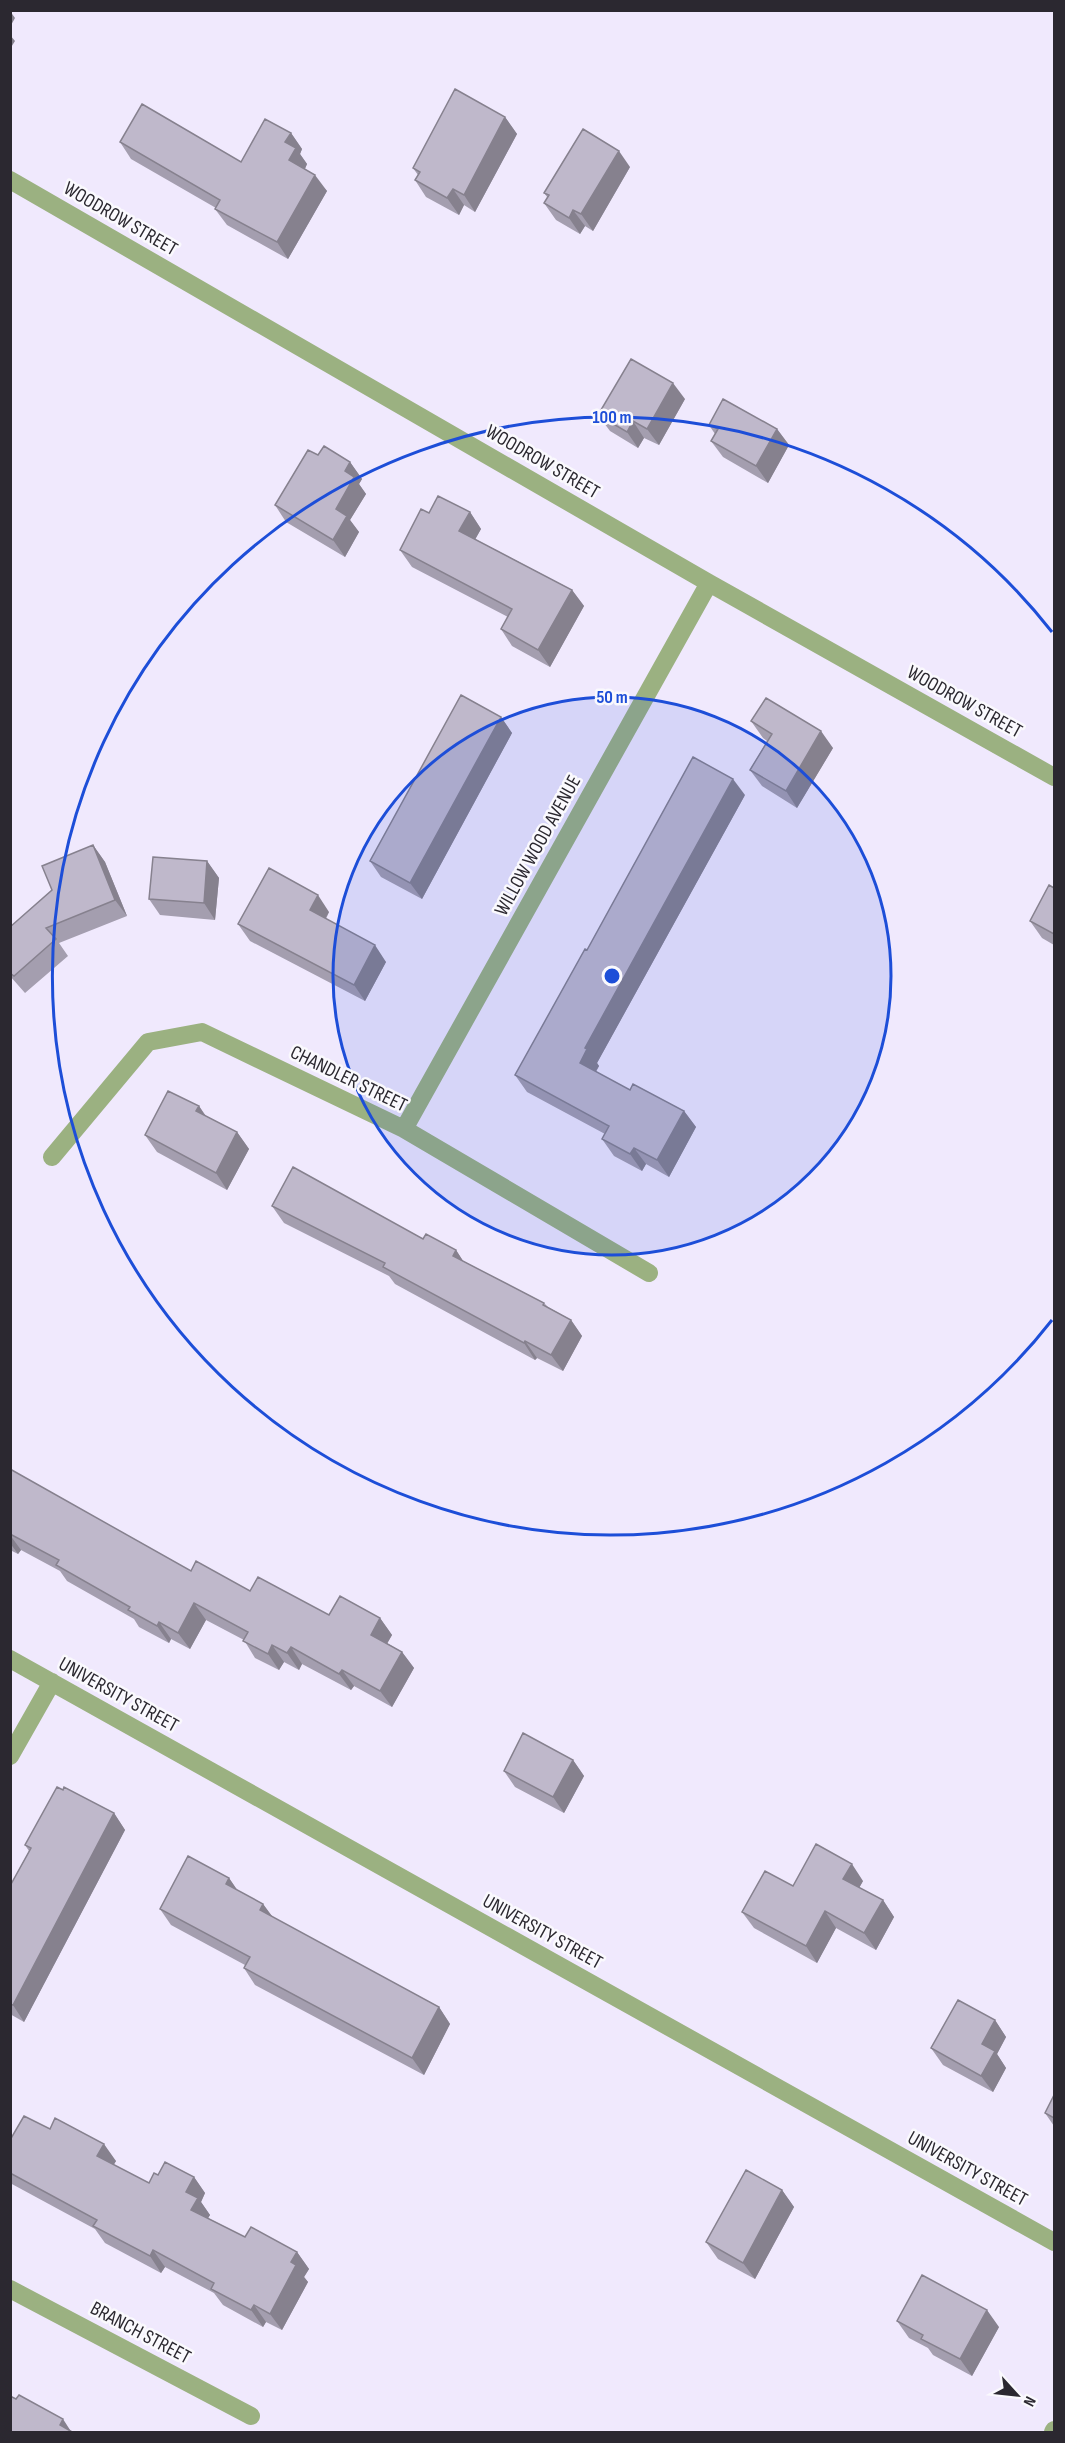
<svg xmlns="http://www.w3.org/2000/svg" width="1065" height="2443" viewBox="0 0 1065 2443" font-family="'Sofia Sans Condensed',sans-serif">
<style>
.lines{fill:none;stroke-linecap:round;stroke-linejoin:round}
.minor{stroke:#9bb181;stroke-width:18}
.wall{fill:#a49eaf}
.shaded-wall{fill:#86818e}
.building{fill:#bfb8cb;stroke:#86818e;stroke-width:1.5}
.ring{fill:none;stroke:#1d4ed8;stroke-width:3}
.labels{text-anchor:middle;stroke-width:5;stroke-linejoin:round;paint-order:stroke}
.street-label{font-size:20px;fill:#2b2830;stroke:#faf9fd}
.centre{fill:#1d4ed8;stroke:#faf9fd;stroke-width:3}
.ring-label{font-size:18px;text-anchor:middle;font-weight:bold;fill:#1d4ed8;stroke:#faf9fd;stroke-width:5;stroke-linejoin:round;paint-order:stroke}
</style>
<rect width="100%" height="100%" fill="#f0e9fd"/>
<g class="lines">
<path class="minor" d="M10,180L709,583L1054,777
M404,1129L709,583
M52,1157L148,1042L202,1032L404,1129L649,1273
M10,1659L1054,2242
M10,1756L52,1682
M10,2289L251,2416
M1053,2432L1054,2430"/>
</g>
<path class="wall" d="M505,117L517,134L475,212L464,205L459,215L426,197L415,180L418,175L413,168Z
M291,133L302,149L300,154L307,164L305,169L327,191L288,259L227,225L215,209L216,208L131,159L120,142L241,162Z
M630,167L593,231L585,226L580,234L556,220L544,203L548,198L544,193Z
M685,399L659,445L644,438L638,448L610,431L598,415Z
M709,425L777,429L789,445L768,483L723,457L711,441L715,434Z
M318,455L350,462L362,479L359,484L366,494L350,520L359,532L345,557L286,522L275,505Z
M470,512L481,529L475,539L572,590L584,606L550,667L512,646L501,629L508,617L412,567L400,550Z
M501,717L512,733L422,899L381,877L370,861Z
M751,721L833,748L797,808L762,786L750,770L767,741L763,738Z
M745,795L597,1063L599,1066L596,1072L630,1090L684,1111L696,1127L669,1177L646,1164L642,1171L614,1156L602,1139L605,1134L527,1092L515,1075L587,950Z
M93,845L105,862L127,916L59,943L68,956L25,993L10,976V927L52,890Z
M207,861L219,878L215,920L160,915L149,899Z
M1054,888V945L1042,938L1030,921Z
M329,912L326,919L386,962L365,1001L250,941L238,924Z
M199,1106L206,1116L237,1132L249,1149L227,1190L157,1152L145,1135Z
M272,1206L423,1239L456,1250L463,1261L544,1303L548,1307L571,1320L582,1336L563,1371L537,1358L535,1360L395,1284L389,1276L284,1223Z
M10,1469L191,1571L250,1591L329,1615L380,1618L392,1635L387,1643L402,1652L414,1668L392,1707L354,1686L351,1690L302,1664L299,1670L284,1662L279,1670L255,1658L244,1640L206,1620L190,1649L171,1639L169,1643L139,1627L134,1619L67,1581L60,1571L21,1550L18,1554L10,1550Z
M573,1760L584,1776L564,1813L515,1787L504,1771Z
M114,1813L125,1830L24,2022L10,2014V1886L29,1851L25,1845Z
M229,1878L237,1890L263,1904L272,1917L439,2007L450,2024L424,2075L255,1985L244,1968L245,1965L171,1925L160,1909Z
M863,1881L859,1888L883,1900L894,1917L876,1950L836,1928L817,1963L754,1928L742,1912L793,1886Z
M995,2020L1006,2037L997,2054L1006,2068L993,2092L943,2065L931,2048Z
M1054,2095V2126L1045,2113Z
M50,2129L116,2161L113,2165L149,2183L158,2175L194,2177L205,2193L201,2202L210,2215L208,2218L245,2237L297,2252L309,2269L304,2277L308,2282L282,2330L266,2322L263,2327L223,2305L214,2293L165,2267L161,2273L105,2243L95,2229L10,2183V2140Z
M782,2190L794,2207L755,2279L718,2259L706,2242Z
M897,2321L999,2327L972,2376L933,2355L928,2348L909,2338Z"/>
<path class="shaded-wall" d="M10,11L15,18L10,27Z
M10,35L15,41L10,49Z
M505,117L517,134L475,212L464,195Z
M291,133L302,149L300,154L307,164L301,177L289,160L285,142Z
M619,151L630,167L593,231L581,214Z
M315,175L327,191L288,259L277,242Z
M453,189L464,205L459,215L447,198Z
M573,210L585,226L580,234L569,218Z
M673,383L685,399L659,445L647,429Z
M633,421L644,438L638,448L627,432Z
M777,429L789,445L768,483L756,466Z
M350,462L362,479L359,484L366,494L350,520L359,532L345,557L333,540L336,509L345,471Z
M470,512L481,529L471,547L459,531Z
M572,590L584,606L550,667L538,650Z
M501,717L512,733L422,899L410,883Z
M821,731L833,748L797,808L786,791Z
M733,779L745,795L597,1063L599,1066L591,1079L580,1063L585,1048Z
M93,845L105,862L127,916L115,900Z
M207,861L219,878L215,920L204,903Z
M318,895L329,912L321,926L310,910Z
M375,945L386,962L365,1001L354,985Z
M199,1106L210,1123L196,1111Z
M684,1111L696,1127L669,1177L657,1160Z
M237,1132L249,1149L227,1190L216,1173Z
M634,1148L646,1164L642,1171L630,1154Z
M456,1250L467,1267L453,1256Z
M571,1320L582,1336L563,1371L551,1355Z
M525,1341L537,1358L535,1360L524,1343Z
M10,1535L21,1550L18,1554L10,1543Z
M194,1603L206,1620L190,1649L178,1633Z
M380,1618L392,1635L383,1651L371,1635Z
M159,1622L171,1639L169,1643L157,1626Z
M272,1645L284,1662L279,1670L268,1654Z
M291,1647L302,1664L299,1670L287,1653Z
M402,1652L414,1668L392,1707L380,1691Z
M342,1670L354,1686L351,1690L339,1674Z
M573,1760L584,1776L564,1813L553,1797Z
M114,1813L125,1830L24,2022L13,2005Z
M852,1864L863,1881L855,1895L843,1879Z
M229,1878L240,1894L226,1884Z
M883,1900L894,1917L876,1950L864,1933Z
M263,1904L275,1920L260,1910Z
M825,1911L836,1928L817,1963L806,1946Z
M439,2007L450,2024L424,2075L412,2058Z
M995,2020L1006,2037L997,2054L1006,2068L993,2092L981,2076L982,2044Z
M104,2144L116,2161L109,2173L97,2156Z
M194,2177L205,2193L201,2202L210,2215L203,2226L191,2210L186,2192Z
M782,2190L794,2207L755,2279L743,2263Z
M153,2250L165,2267L161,2273L150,2256Z
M297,2252L309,2269L304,2277L308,2282L282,2330L270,2314L291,2262Z
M254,2305L266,2322L263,2327L251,2310Z
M987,2310L999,2327L972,2376L960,2359Z
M63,2419L72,2433L60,2425Z"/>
<path class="building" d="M455,89L505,117L464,195L453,189L447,198L415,180L420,172L413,168Z
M142,104L241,162L265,119L291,133L285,142L296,148L289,160L315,175L277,242L215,209L220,200L120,142Z
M583,129L619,151L581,214L573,210L569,218L544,203L549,195L544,193Z
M631,359L673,383L647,429L633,421L627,432L598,415Z
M723,399L777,429L756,466L711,441L718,429L709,425Z
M324,446L350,462L345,471L354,477L336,509L347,516L333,540L275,505L308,450L318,455Z
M438,496L470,512L459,531L572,590L538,650L501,629L512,609L400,550L421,509L429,513Z
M461,695L501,717L410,883L370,861Z
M766,698L821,731L786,791L750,770L772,734L751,721Z
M693,757L733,779L585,1048L587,1049L580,1063L630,1090L633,1084L684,1111L657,1160L634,1148L630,1154L602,1139L609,1126L515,1075L585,949L587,950Z
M93,845L115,900L46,928L56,939L14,976L10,973V927L52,890L42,866Z
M153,857L207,861L204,903L149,899Z
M269,868L318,895L310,910L375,945L354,985L238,924Z
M1049,885L1054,888V934L1030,921Z
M168,1091L199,1106L196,1111L237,1132L216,1173L145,1135Z
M293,1167L423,1239L426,1234L456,1250L453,1256L544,1303L543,1305L571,1320L551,1355L525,1341L524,1343L383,1267L385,1263L272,1206Z
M10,1469L191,1571L196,1561L250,1591L258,1577L329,1615L340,1596L380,1618L371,1635L402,1652L380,1691L342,1670L339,1674L291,1647L287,1653L272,1645L268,1654L243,1641L248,1632L194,1603L178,1633L159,1622L157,1626L128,1610L130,1607L56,1565L59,1560L10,1534Z
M523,1733L573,1760L553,1797L504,1771Z
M57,1787L63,1790L64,1787L114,1813L13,2005L10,2004V1886L31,1848L25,1845Z
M816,1844L852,1864L843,1879L883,1900L864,1933L825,1911L806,1946L742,1912L765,1871L793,1886Z
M188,1856L229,1878L226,1884L263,1904L260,1910L439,2007L412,2058L244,1968L250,1957L160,1909Z
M958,2000L995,2020L982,2044L995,2051L981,2076L931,2048Z
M1054,2095V2118L1045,2113Z
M24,2116L50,2129L55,2118L104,2144L97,2156L149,2183L154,2173L158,2175L165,2162L194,2177L186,2192L198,2198L191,2210L245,2237L251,2227L297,2252L291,2262L296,2265L270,2314L254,2305L251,2310L211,2289L214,2283L153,2250L150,2256L93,2226L97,2220L10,2173V2140Z
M746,2170L782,2190L743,2263L706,2242Z
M922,2275L987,2310L960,2359L921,2339L923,2335L897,2321Z
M19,2395L63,2419L60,2425L74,2433H10V2396L16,2399Z"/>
<circle cx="612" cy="976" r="279" fill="#1d4ed8" fill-opacity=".12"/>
<g class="ring">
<circle cx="612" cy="976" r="279"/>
<path d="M1052 1320A559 559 0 1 1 1052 632"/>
</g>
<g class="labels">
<g class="street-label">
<text transform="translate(121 218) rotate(30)" y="7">WOODROW STREET</text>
<text transform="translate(543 461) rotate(30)" y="7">WOODROW STREET</text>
<text transform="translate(965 701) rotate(29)" y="7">WOODROW STREET</text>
<text transform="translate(537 845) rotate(-61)" y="7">WILLOW WOOD AVENUE</text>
<text transform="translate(349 1078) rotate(26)" y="7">CHANDLER STREET</text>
<text transform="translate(119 1694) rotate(29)" y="7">UNIVERSITY STREET</text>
<text transform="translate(543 1931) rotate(29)" y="7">UNIVERSITY STREET</text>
<text transform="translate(968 2168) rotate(29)" y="7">UNIVERSITY STREET</text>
<text transform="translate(141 2332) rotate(28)" y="7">BRANCH STREET</text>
</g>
</g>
<circle cx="612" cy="976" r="9" class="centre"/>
<g class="ring-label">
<text x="612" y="423">100 m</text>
<text x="612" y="703">50 m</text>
</g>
<rect width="1065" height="2443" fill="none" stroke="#2b2830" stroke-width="24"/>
<g transform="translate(1017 2395) rotate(117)" stroke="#faf9fd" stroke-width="4.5" paint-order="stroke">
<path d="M0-4.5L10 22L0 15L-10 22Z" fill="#2b2830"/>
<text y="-9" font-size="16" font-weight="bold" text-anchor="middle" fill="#2b2830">N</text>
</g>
</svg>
